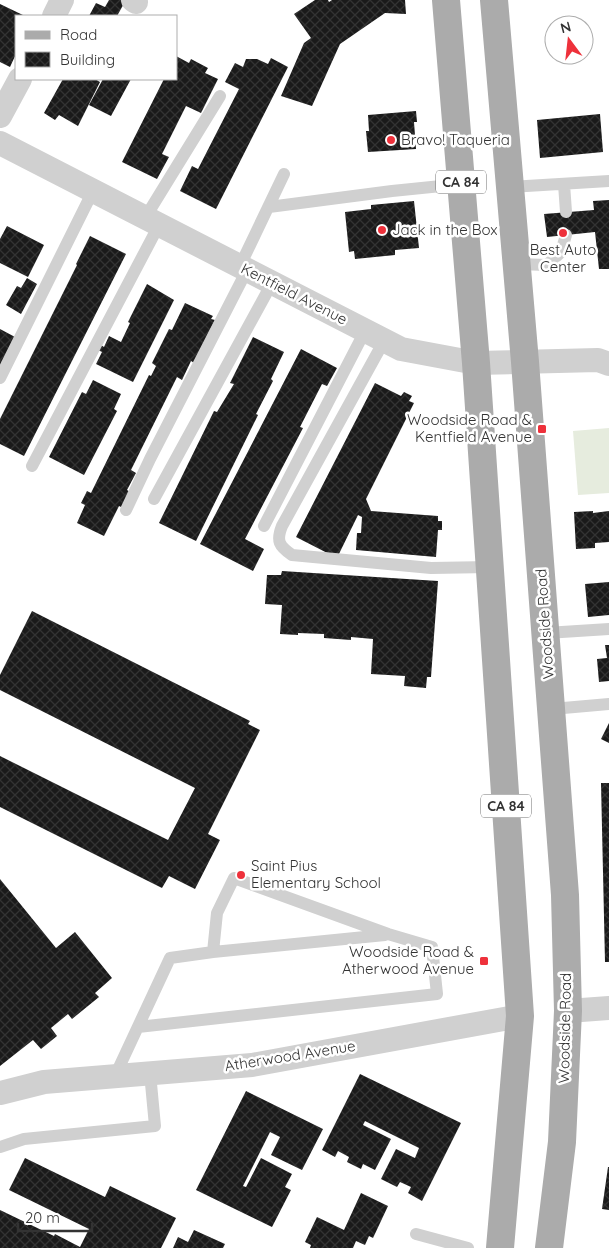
<svg xmlns="http://www.w3.org/2000/svg" width="609" height="1248" viewBox="0 0 609 1248" font-family="Quicksand,sans-serif">
<style>
.green{fill:#e6ecde}
.building{fill:url(#building-cross-hatch)}
.lines{fill:none;stroke-linecap:round;stroke-linejoin:round}
.service{stroke:#d0d0d0;stroke-width:12}
.minor{stroke:#d0d0d0;stroke-width:24}
.primary{stroke:#ababab;stroke-width:28}
.poi-dot{fill:#ee313b;stroke:#fff;stroke-width:2}
.labels{text-anchor:middle;stroke-width:5;stroke-linejoin:round;paint-order:stroke}
.shield{fill:#fff;stroke:#707070;stroke-width:1}
.shield-label{font-size:14px;font-weight:bold;fill:#333}
.poi-label{font-size:15px;fill:#333;stroke:#fff;text-anchor:start}
.street-label{font-size:15px;fill:#333;stroke:#fff}
</style>
<defs>
<pattern id="building-cross-hatch" width="8" height="8" patternUnits="userSpaceOnUse" patternTransform="scale(1.25)"><rect width="8" height="8" fill="#1a1a1a"/><path d="M0 0l8 8M0 8l8-8" fill="none" stroke="#333"/></pattern>
</defs>
<rect width="100%" height="100%" fill="#fff"/>
<path class="green" d="M609,428V493L578,495L573,431Z"/>
<path class="building" d="M109,0H126L117,16H89L96,3L105,7Z
M315,0H328L329,2L332,0H405L406,14L385,13L340,44L312,106L281,96L304,43L311,38L294,14Z
M0,4L25,16H16V54L10,67L0,62Z
M176,56L189,63L191,59L208,68L205,73L218,79L201,113L186,106L162,154L169,157L157,179L122,162L164,79H176Z
M271,58L288,67L216,209L180,191L192,166L198,169L239,89L225,82L235,63L243,67L246,59H257L268,64Z
M63,79H95L100,82L78,126L59,115L55,120L44,113Z
M103,79H131L111,116L89,105Z
M416,111L417,122H414L416,149L368,152L366,131H369L368,115Z
M600,114L603,152L540,158L537,120Z
M609,200V269H599L595,232L547,237L544,214L594,210L593,201Z
M414,201L419,248L395,250V255L355,259L354,251L349,252L345,212L371,209V205Z
M7,226L44,245L28,277L0,263V239Z
M90,236L126,254L24,456L0,444V419L77,265L76,264Z
M27,278L37,284L21,314L6,305L17,286L21,288Z
M147,284L174,300L133,382L96,364L102,352L98,350L101,345L104,347L109,336L121,342L130,323L128,322Z
M185,303L213,316L211,319L215,320L194,363L191,361L182,380L177,377L131,470L136,473L127,490L130,492L123,508L119,506L104,536L77,523L85,505L81,503L87,491L91,493L149,375L151,376L156,366L152,363L169,329L172,330Z
M0,329L15,337L0,367Z
M253,337L284,352L271,379L273,381L256,414L258,415L196,541L159,523L214,411L217,412L234,384L230,383Z
M301,349L337,368L327,386L322,384L300,427L303,428L245,539L264,549L253,571L200,544Z
M93,380L121,394L114,409L117,411L84,475L49,457L82,392L86,394Z
M375,383L401,396L404,392L412,396L409,401L414,403L366,499L371,511L438,516V521H442V530H438L436,557L356,550L357,533H361L362,517L358,515L337,558L296,537Z
M593,511V513L609,511V542L595,543V548L576,549L574,512Z
M282,571L438,581L431,677H427L426,688L404,686L405,676L371,674L373,639L351,637V640L324,638V634L298,633V635L280,634L282,605L265,604L267,575H281Z
M609,582V615L588,617L585,584Z
M32,611L250,721L248,724L260,730L208,834L220,840L195,889L169,876L162,888L0,807V756L168,840L195,788L0,690V675Z
M605,645H609V681L599,682L597,659L607,658Z
M609,723V743L601,739Z
M601,783H609V962H605Z
M0,879L56,948L75,932L112,978L95,993L99,997L72,1019L68,1014L51,1028L57,1036L41,1049L33,1040L0,1066Z
M360,1074L461,1123L422,1201L408,1193L411,1187L400,1182L397,1187L381,1179L396,1149L415,1158L419,1148L365,1121L363,1125L391,1139L375,1170L363,1164L361,1169L347,1162L349,1157L338,1151L335,1157L322,1150Z
M246,1091L323,1129L302,1170L271,1155L280,1137L270,1132L243,1186L246,1187L261,1158L292,1174L285,1187L291,1190L272,1227L196,1190Z
M25,1158L105,1197L110,1186L176,1218L161,1248H0V1210L54,1236L55,1234L80,1247L89,1229L9,1190Z
M608,1167H609V1210L602,1209Z
M361,1193L388,1206L373,1238L369,1236L365,1245L356,1241L353,1248H310L311,1245L305,1242L317,1217L344,1230Z
M194,1230L225,1244L223,1248H173L178,1237L188,1242Z"/>
<g class="lines">
<path class="service" d="M564,184L566,212
M510,187L609,181
M269,207L392,191L461,184
M145,218L220,96
M517,264L547,265L561,252L566,235
M240,266L284,174
M384,341L282,526C276,541 279,546 292,555L431,568L490,567
M0,378L93,191
M32,466L159,225
M154,499L272,283
M126,510L150,459L247,270
M264,526L365,331
M546,633L609,629
M552,709L609,704
M213,952L385,935
M115,1076L170,958L213,952L217,913L234,878L388,934L432,947L437,994L138,1027
M0,1147L24,1139L155,1126L150,1073
M416,1234L468,1248"/>
<path class="minor" d="M133,0L136,2
M54,16L62,0
M0,116L20,79
M0,143L401,349L476,363L598,360L609,364
M568,1011L609,1008
M0,1093L44,1082L252,1065L520,1016"/>
<path class="primary" d="M446,0L476,363L520,1016L500,1248
M494,0L525,362L565,895L568,1011L562,1142L549,1248"/>
</g>
<g class="poi-dot">
<circle cx="391" cy="140" r="5"/>
<circle cx="382" cy="230" r="5"/>
<circle cx="563" cy="233" r="5"/>
<rect x="537" y="424" width="10" height="10" rx="2.5"/>
<circle cx="241" cy="875" r="5"/>
<rect x="479" y="956" width="10" height="10" rx="2.5"/>
</g>
<g class="labels">
<g class="shield">
<rect x="436" y="170.5" width="50" height="23" rx="4"/>
<rect x="481" y="794.5" width="50" height="23" rx="4"/>
</g>
<g class="shield-label">
<text x="461" y="187">CA 84</text>
<text x="506" y="811">CA 84</text>
</g>
<g class="poi-label">
<text x="401" y="145">Bravo! Taqueria</text>
<text x="392" y="235">Jack in the Box</text>
<text x="563" y="255" text-anchor="middle">Best Auto<tspan x="563" dy="17">Center</tspan></text>
<text x="532" y="425" text-anchor="end">Woodside Road &amp;<tspan x="532" dy="17">Kentfield Avenue</tspan></text>
<text x="251" y="871">Saint Pius<tspan x="251" dy="17">Elementary School</tspan></text>
<text x="474" y="957" text-anchor="end">Woodside Road &amp;<tspan x="474" dy="17">Atherwood Avenue</tspan></text>
</g>
<g class="street-label">
<text transform="translate(294 294) rotate(27)" y="5">Kentfield Avenue</text>
<text transform="translate(545 624) rotate(-94)" y="5">Woodside Road</text>
<text transform="translate(565 1028) rotate(-89)" y="5">Woodside Road</text>
<text transform="translate(290 1056) rotate(-9)" y="5">Atherwood Avenue</text>
</g>
</g>
<rect x="15" y="15" width="162" height="65" fill="#ffffff" stroke="#adadad"/>
<rect x="25" y="31" width="25" height="8" fill="#ababab" stroke="#adadad"/>
<text x="60" y="40" font-size="15" fill="#333333">Road</text>
<rect x="25" y="52" width="25" height="15" fill="url(#building-cross-hatch)" stroke="#adadad"/>
<text x="60" y="65" font-size="15" fill="#333333">Building</text>
<g transform="translate(569 40) rotate(345)"><circle r="24" fill="#ffffff" stroke="#adadad"/>
<path d="M0-4L9 19L0 12L-9 19Z" fill="#ee313b"/>
<text y="-8" font-size="14" font-weight="bold" text-anchor="middle" fill="#333333">N</text>
</g>
<path d="M18 1223v8h74v-8" fill="none" stroke="#333333" stroke-width="2.5"/>
<text x="25" y="1223" font-size="15" fill="#333333" stroke="#ffffff" stroke-width="4" paint-order="stroke">20 m</text>
</svg>
